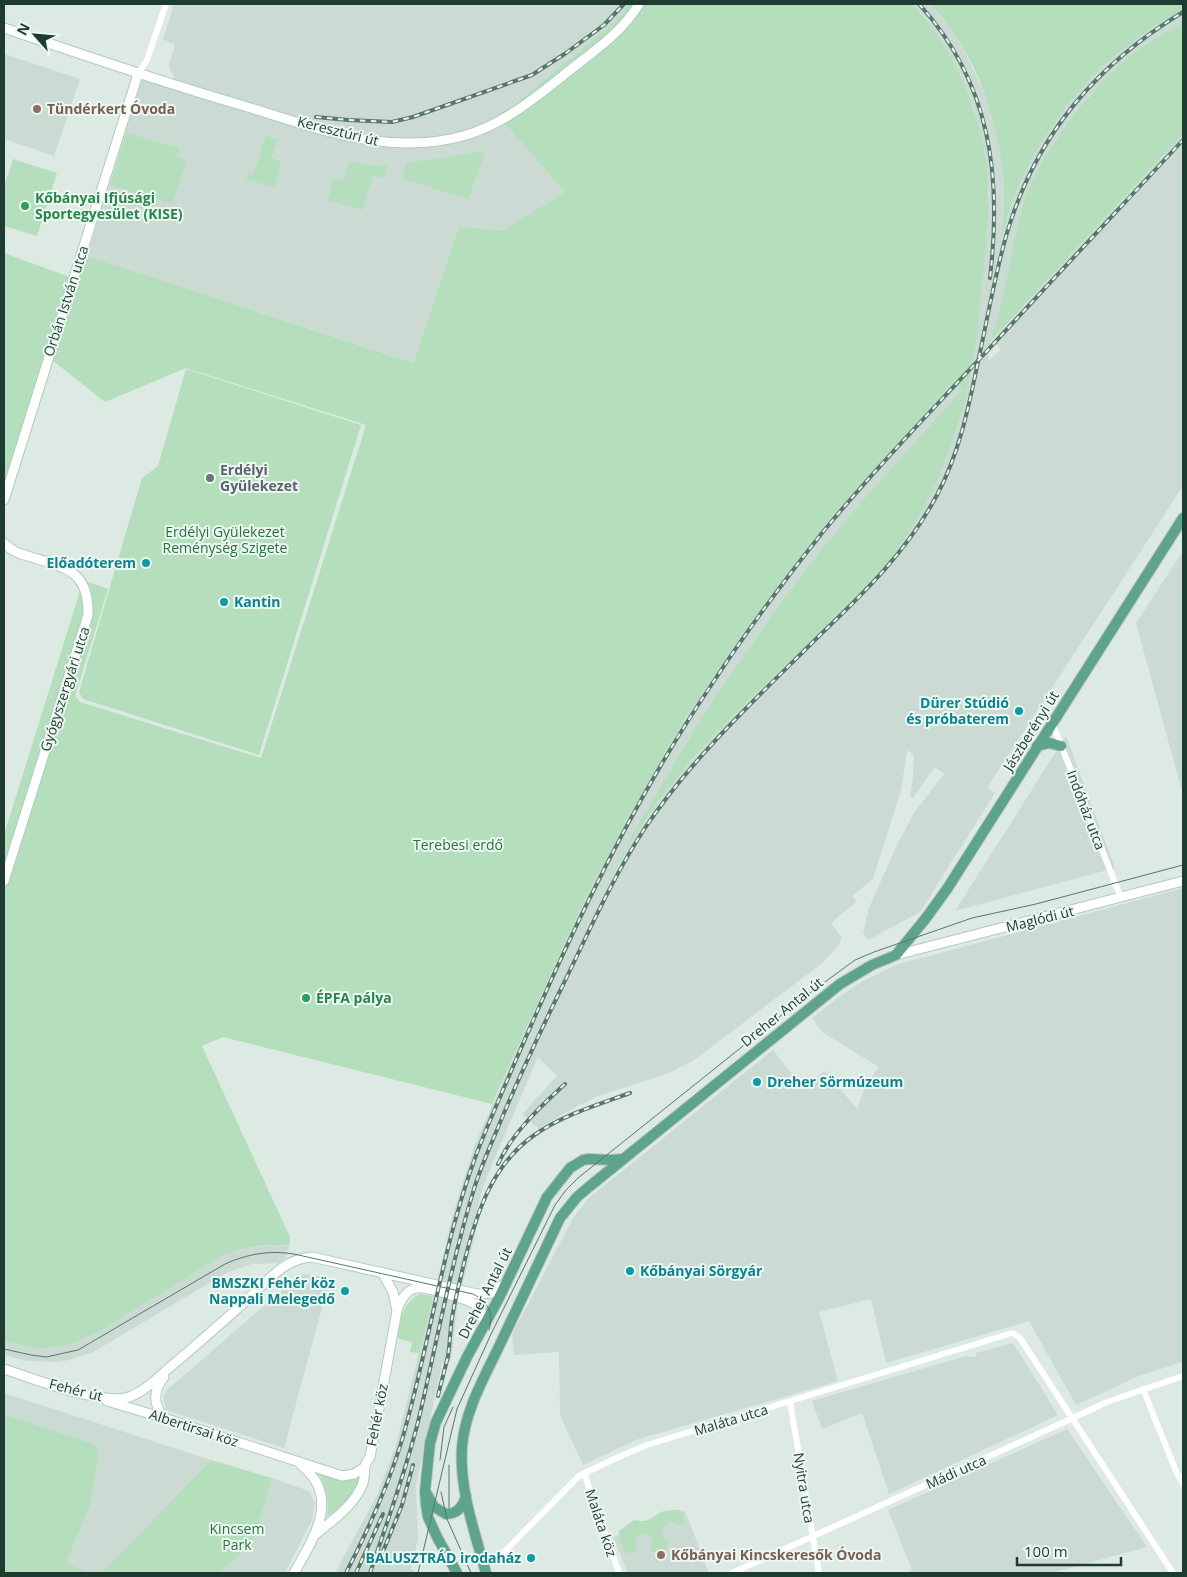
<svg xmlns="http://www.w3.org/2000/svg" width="1187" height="1577" viewBox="0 0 1187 1577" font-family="'Open Sans',sans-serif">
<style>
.built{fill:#cbdad2}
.green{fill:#b4debc}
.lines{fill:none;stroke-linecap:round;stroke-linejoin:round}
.secondary-casing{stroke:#afcbbf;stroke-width:11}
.primary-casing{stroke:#bcc4c1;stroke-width:12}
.street{stroke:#fff;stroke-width:6}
.secondary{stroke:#fff;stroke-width:9}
.primary{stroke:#5ea38c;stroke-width:10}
.tram{stroke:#57776c;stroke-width:1}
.rail-casing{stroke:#57776c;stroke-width:4}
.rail{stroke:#edf7f1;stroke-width:2;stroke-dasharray:5.5;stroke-linecap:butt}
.education-dot{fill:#8d6e63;stroke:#edf7f1;stroke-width:2}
.leisure-dot{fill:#2e9e5b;stroke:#edf7f1;stroke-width:2}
.worship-dot{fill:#6b7280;stroke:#edf7f1;stroke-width:2}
.culture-dot{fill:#0f9aa8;stroke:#edf7f1;stroke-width:2}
.labels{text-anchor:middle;stroke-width:4;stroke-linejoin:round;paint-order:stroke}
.education-label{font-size:14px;font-weight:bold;fill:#785e54;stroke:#edf7f1;text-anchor:start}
.street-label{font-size:14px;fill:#1e3b31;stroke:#edf7f1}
.leisure-label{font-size:14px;font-weight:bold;fill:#27864d;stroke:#edf7f1;text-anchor:start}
.worship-label{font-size:14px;font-weight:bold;fill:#5b616d;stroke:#edf7f1;text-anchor:start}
.park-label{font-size:14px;fill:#25743e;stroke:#edf7f1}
.culture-label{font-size:14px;font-weight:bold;fill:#0d838f;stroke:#edf7f1;text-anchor:end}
</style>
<rect width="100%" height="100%" fill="#ddeae3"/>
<path class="built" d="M174,4H629L621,14L608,27L514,105L500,113L507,126L565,192L502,231L459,226L415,363L87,256L142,80L171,89L174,76L171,72L169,64L175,45L163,39Z
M912,4H930L952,30L966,54L989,103L1000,146L1004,190L1003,234L1015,194L1031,160L1052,125L1080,90L1113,58L1141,35L1183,10V22L1148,44L1120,66L1088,97L1009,272L1000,314L990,342L988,362L1001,349L992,341L1183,134V486L987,788L995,793L920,912L868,940L863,933L869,908L897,845L914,813L944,774L935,767L913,798L910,796L913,777L914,756L907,750L901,790L873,879L852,896L856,902L831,923L842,938L837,947L821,964L694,1060L669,1073L595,1097L563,1114L539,1129L522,1114L557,1076L538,1057L487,1176L478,1204V1223L462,1287L437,1281L454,1211L475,1144L584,901L626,822L685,718L750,624L823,527L955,380L964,389L863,500L820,551L772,615L703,715L636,828L604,892L639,829L675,779L719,730L892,557L917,518L936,481L949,448L968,385L989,194L984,149L974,108L954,63L924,17Z
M4,54L80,79L54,156L4,139Z
M1183,551V795L1136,623Z
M1066,736L1115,868L955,911Z
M1183,888V1362L1141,1375L1076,1405L1029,1321L886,1363L871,1299L819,1312L838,1381L636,1440L583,1465L560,1415L559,1352L514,1355L512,1335L573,1218L589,1198L773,1050L803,1088L825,1071L857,1109L866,1084L879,1067L822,1032L812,1018L839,997L863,981L899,964Z
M290,1244L286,1258L279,1263L252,1264L228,1272L93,1352L70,1360L56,1362L27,1361L4,1355V1341L38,1349L65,1346L74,1343L100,1331L220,1257L231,1252L251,1247L272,1245L282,1246Z
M305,1274L330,1278L284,1448L166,1410L163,1397L167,1390L295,1279Z
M433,1296L458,1302L451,1361L442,1364L416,1485L418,1539L411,1569L414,1570V1573H335L377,1495L396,1445Z
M1013,1343L1058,1415L889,1494L862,1413L822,1429L812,1401L966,1356L976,1357V1353Z
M4,1393L211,1460L101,1573H90L66,1563L90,1506L94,1444L4,1414Z
M1067,1429L1147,1547L1051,1573H907L912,1570L888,1510Z
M272,1478L309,1491L315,1503L312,1520L285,1573H220L251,1543L262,1513Z
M685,1511L709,1573H628L613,1537Z"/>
<path class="green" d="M629,4H912C949,44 974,95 984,149C992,192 987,237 982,280C979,315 976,351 968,385C955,444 929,510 891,558C874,579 852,599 832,619C795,656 756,692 719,730C690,760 663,793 640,828C624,853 610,881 596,907L636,828L703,715L772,615L820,551L863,500L963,389L955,380L823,527L750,624L685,718L626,822L584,901L492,1104L223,1037L202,1046L290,1237V1244C283,1246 277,1245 270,1245C253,1245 236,1250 220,1257L100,1331L74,1343L65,1346L38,1349L4,1341V835L80,591L69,575L108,589L75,696L80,702L261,758L366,425L186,368L105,402L52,360L4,508V253L78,280L87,256L414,363L459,226L502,231L565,192L507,126L500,113L514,105L608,27L621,14Z
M930,4H1183V10C1169,18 1154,26 1141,36C1086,75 1042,130 1016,192C1010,206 1007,222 1002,236C1003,221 1004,205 1004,190C1001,123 977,53 930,4Z
M1183,22V134L990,342C1006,297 1010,254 1022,209C1028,187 1040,166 1052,147C1078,107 1108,71 1147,44C1159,36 1171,30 1183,22Z
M126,133L179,148L177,156L187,160L172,204L110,185Z
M266,135L278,140L271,158L281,162L274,187L246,179L249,172L254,173Z
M479,152L485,153L468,199L401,178L407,162L437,159Z
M13,159L57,173L37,236L4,226V187Z
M350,161L367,165L388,166L384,178L373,175L362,210L328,200L334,179L343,181Z
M186,369L361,425L259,755L83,699L79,692L142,478L158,466Z
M420,1294L433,1296L419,1353L410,1352L412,1342L399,1339L397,1335C401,1319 403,1302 420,1294Z
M4,1414L94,1444L99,1452L90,1506L66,1563L90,1573H4Z
M211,1460L272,1478L262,1513L251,1543L220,1573H101Z
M318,1473L346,1481L361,1475L350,1499L327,1517C329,1501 327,1487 318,1473Z
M680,1510L684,1515L683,1526L670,1521L662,1527V1535L668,1541L667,1548L658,1551L651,1552L652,1538L647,1533L640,1534L636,1540L637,1550L627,1554L620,1542L619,1531L634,1520C651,1524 651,1516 664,1511C668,1510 675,1510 680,1510Z"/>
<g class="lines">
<defs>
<path id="secondary" d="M4,28C83,55 161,82 241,105C314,127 386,157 463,136C502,125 534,99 565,74C591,53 622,33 639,4
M4,500L138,74
M4,543C11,551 20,554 31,557C67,568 89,571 88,615L4,881
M896,955L1183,881
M382,1272L393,1292L397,1311
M4,1369C34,1379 95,1403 125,1398C144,1394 161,1374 175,1363C202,1340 229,1317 255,1292C272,1276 288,1258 312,1257L477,1294L491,1293L506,1283
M107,1401L164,1418L342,1476L354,1474L365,1467
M164,1418C153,1405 153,1390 164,1377
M316,1534C333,1520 355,1505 363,1483C365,1477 364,1473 365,1467C365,1464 368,1460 370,1457L397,1311C400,1301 405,1291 416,1288C425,1286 472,1300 479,1307C483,1313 483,1319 484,1326
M294,1573C313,1539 342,1497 301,1465"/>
<path id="primary" d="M1037,746L1049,743L1061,746
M427,1494L434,1507L446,1514C457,1514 463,1507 466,1496
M457,1573L437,1537L428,1517L426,1505L425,1491L430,1443L436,1422L467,1357L499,1298L547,1197L570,1168L583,1160L589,1159L611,1160L622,1159
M486,1573C475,1533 459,1489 462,1447C465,1408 487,1373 503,1338C522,1298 541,1258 560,1218L577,1197L590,1186L840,984L872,965L896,955L926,918L947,889L1183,518"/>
</defs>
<use href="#secondary" class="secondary-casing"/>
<use href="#primary" class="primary-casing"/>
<path class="street" d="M138,74L147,60L166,4
M1052,722L1121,898
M1143,1389L1176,1471L1183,1484
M790,1402L819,1573
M584,1473L619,1573
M483,1563L501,1555L579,1476L614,1459L647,1445L1012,1333L1020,1338L1173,1573
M732,1573L1073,1418L1107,1402L1183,1376"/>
<use href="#secondary" class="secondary"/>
<use href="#primary" class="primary"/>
<path class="tram" d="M4,1349L31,1355L46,1357L78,1350L225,1264C247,1254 270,1250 294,1254L473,1294C488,1302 494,1313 489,1330
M440,1460L444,1427L453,1407
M441,1492L447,1519L471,1573
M449,1508V1465
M418,1573L457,1409L492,1332L555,1205L566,1190L578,1178L803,998L855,960L874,952L972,918L1036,904L1183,865"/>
<defs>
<path id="rail" d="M919,4C991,83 1002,176 990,278
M316,117L348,120L392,122L413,117L532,75L566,53L604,25L624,4
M498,1164C513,1132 539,1108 565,1084
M438,1396C441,1383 445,1369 448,1356C450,1343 450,1331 452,1318C455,1299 460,1281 464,1263C476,1215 491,1166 533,1136C562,1115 597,1105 630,1093
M382,1554L402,1505L413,1465
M346,1573C368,1530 388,1487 402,1440C432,1337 444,1229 486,1130C551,976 618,823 712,684C746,632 783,582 822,533C874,470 931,411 987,351C1052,280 1118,210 1183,140
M356,1573L383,1514
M370,1573C387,1522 406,1471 419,1418C437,1341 451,1264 474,1189C482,1163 494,1138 504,1113C522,1071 541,1030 561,989C587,936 612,878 645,828C694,755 759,696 821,634C865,592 908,550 937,495C960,452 969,405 979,357C988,316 995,274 1007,233C1036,135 1096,65 1183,12"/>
</defs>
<use href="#rail" class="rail-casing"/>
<use href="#rail" class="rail"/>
</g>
<g class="education-dot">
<circle cx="37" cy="109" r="5"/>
<circle cx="661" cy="1555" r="5"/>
</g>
<g class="leisure-dot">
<circle cx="25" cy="206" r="5"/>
<circle cx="306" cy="998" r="5"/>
</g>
<circle class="worship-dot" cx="210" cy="478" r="5"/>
<g class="culture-dot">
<circle cx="146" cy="563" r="5"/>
<circle cx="224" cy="602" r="5"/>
<circle cx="1019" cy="711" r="5"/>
<circle cx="757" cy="1082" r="5"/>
<circle cx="630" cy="1271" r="5"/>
<circle cx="345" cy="1291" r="5"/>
<circle cx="531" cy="1558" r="5"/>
</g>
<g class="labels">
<g class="education-label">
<text x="47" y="114">Tündérkert Óvoda</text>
<text x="671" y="1560">Kőbányai Kincskeresők Óvoda</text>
</g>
<g class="street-label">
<text transform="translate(338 131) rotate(14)" y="5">Keresztúri út</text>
<text transform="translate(66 301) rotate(-72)" y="5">Orbán István utca</text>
<text transform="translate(65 689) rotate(-72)" y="5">Gyógyszergyári utca</text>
<text transform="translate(1031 731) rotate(-58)" y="5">Jászberényi út</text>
<text transform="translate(1086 810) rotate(69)" y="5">Indóház utca</text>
<text transform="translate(1040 919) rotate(-14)" y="5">Maglódi út</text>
<text transform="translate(782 1012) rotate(-39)" y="5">Dreher Antal út</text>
<text transform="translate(485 1293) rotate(-63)" y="5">Dreher Antal út</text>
<text transform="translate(76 1390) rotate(14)" y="5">Fehér út</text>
<text transform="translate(377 1415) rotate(-79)" y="5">Fehér köz</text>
<text transform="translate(731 1420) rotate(-17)" y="5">Maláta utca</text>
<text transform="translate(194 1428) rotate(18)" y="5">Albertirsai köz</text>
<text transform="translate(956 1472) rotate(-24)" y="5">Mádi utca</text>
<text transform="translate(804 1488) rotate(81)" y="5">Nyitra utca</text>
<text transform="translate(601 1523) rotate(71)" y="5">Maláta köz</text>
</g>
<g class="leisure-label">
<text x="35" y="203">Kőbányai Ifjúsági<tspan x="35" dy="16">Sportegyesület (KISE)</tspan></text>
<text x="316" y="1003">ÉPFA pálya</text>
</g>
<g class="worship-label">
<text x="220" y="475">Erdélyi<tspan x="220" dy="16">Gyülekezet</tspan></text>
</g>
<g class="park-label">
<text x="225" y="537">Erdélyi Gyülekezet<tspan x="225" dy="16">Reménység Szigete</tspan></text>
<text x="458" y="850">Terebesi erdő</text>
<text x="237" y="1534">Kincsem<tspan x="237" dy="16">Park</tspan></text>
</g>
<g class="culture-label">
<text x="136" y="568">Előadóterem</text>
<text x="234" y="607" text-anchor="start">Kantin</text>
<text x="1009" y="708">Dürer Stúdió<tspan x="1009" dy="16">és próbaterem</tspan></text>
<text x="767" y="1087" text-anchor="start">Dreher Sörmúzeum</text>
<text x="640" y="1276" text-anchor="start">Kőbányai Sörgyár</text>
<text x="335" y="1288">BMSZKI Fehér köz<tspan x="335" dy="16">Nappali Melegedő</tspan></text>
<text x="521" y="1563">BALUSZTRÁD irodaház</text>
</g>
</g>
<rect width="1187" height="1577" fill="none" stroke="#1e3b31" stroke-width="10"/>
<g transform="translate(35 35) rotate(297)" stroke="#edf7f1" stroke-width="4" paint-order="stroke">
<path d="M0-4L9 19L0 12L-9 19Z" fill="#1e3b31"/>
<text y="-8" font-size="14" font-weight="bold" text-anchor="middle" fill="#1e3b31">N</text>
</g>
<path d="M1017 1557v8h104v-8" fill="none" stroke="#1e3b31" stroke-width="2.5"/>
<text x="1024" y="1557" font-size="15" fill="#1e3b31" stroke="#edf7f1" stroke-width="4" paint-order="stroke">100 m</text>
</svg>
